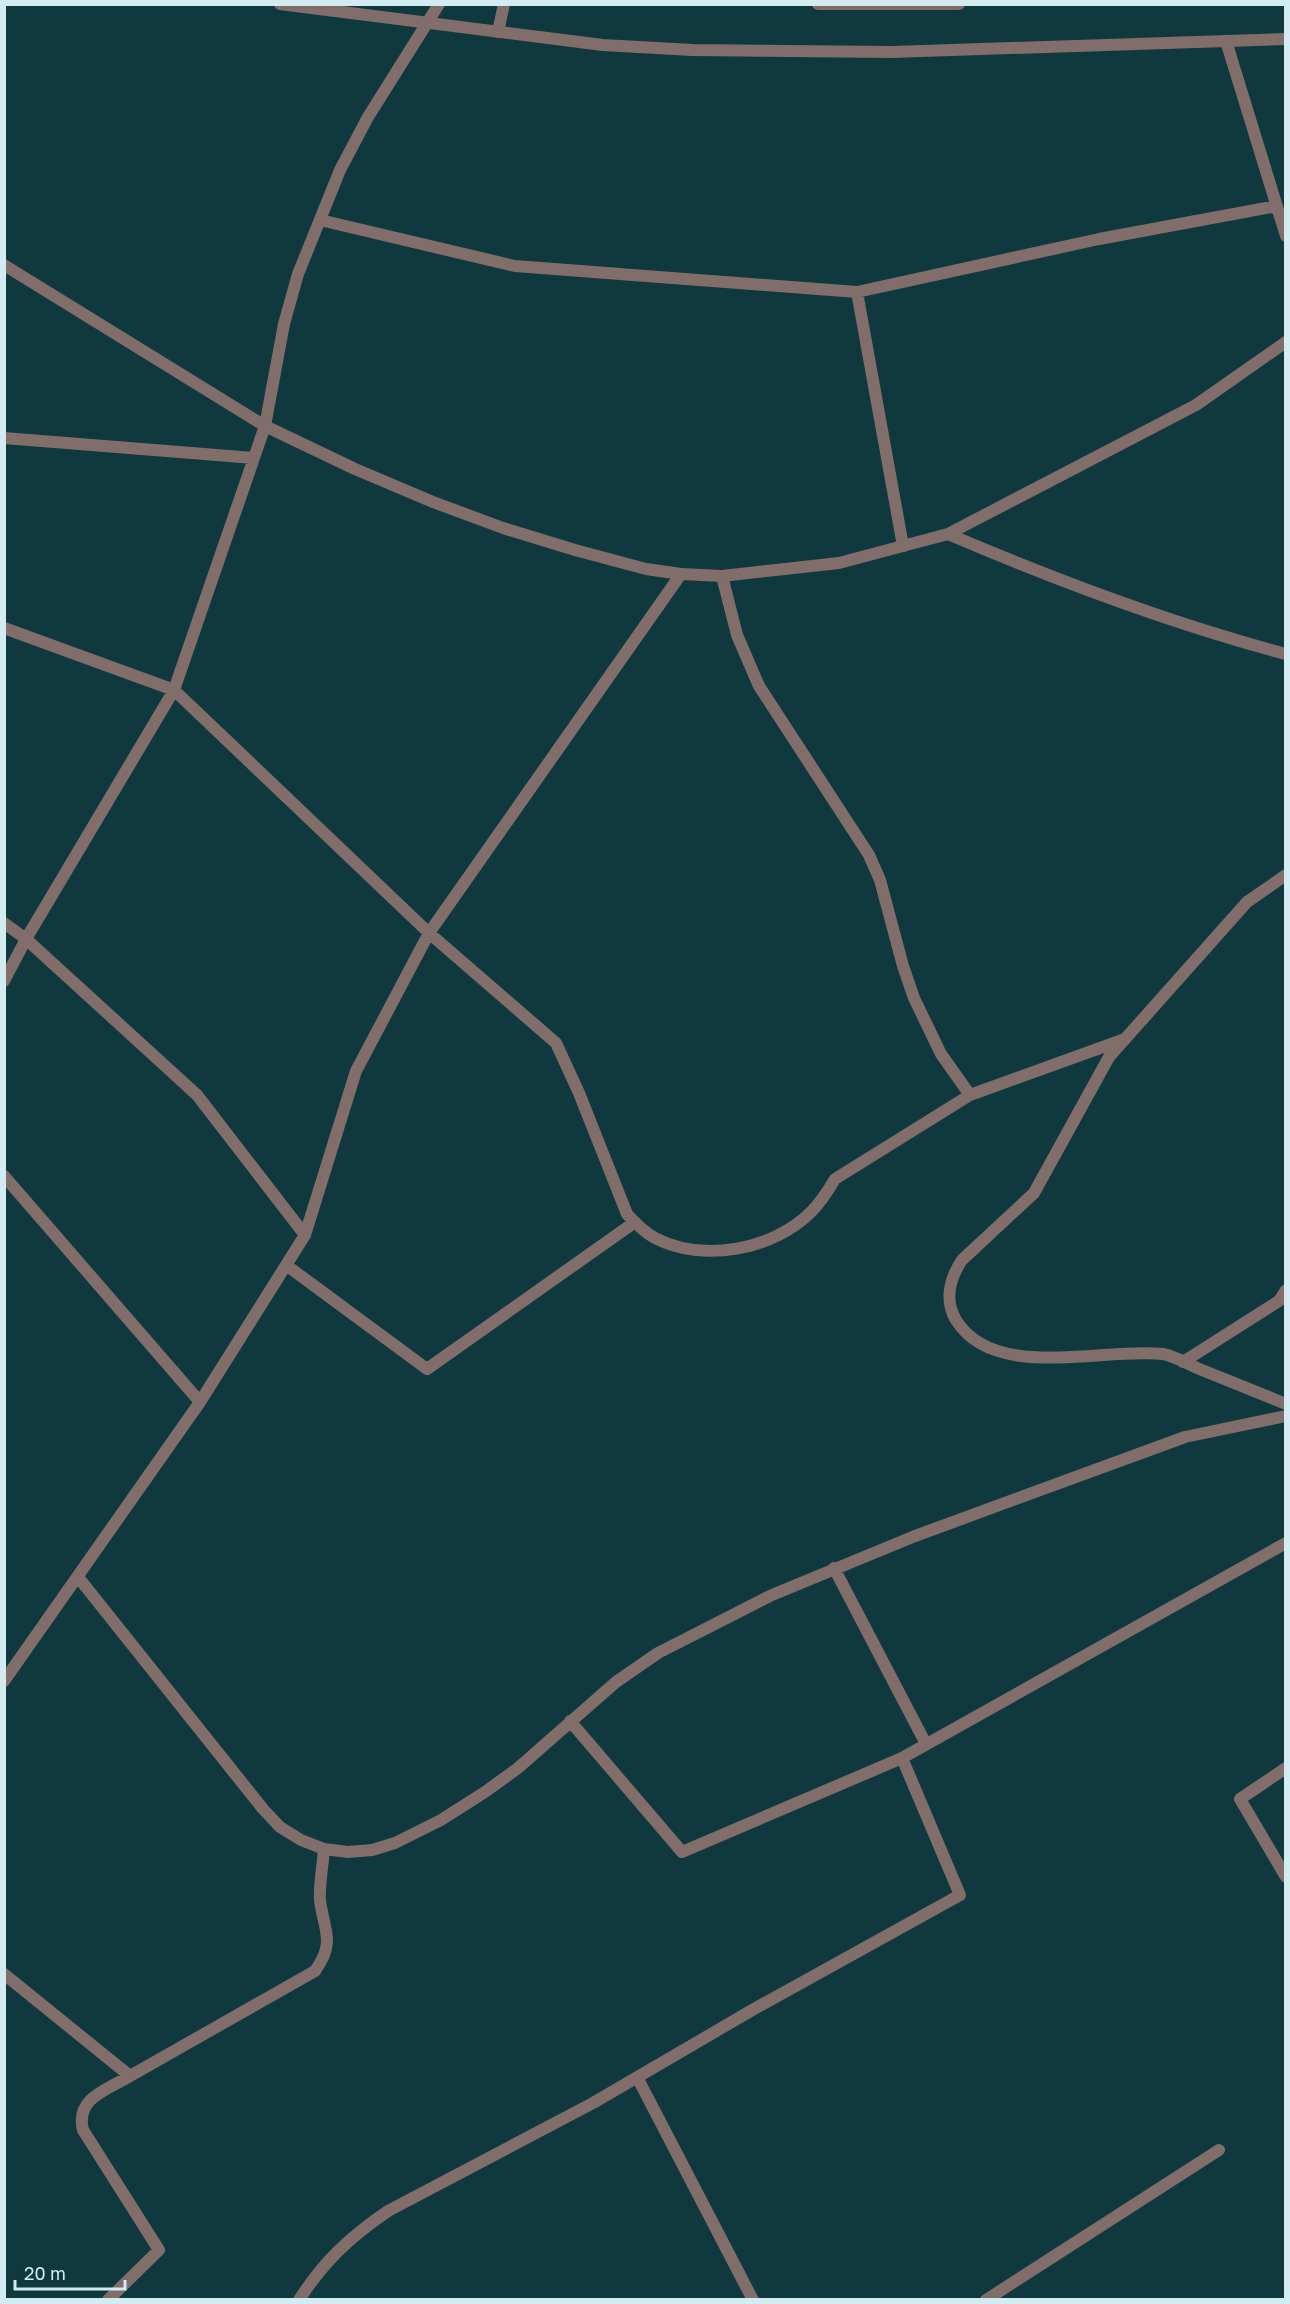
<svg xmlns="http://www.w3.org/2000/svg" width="1290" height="2304" viewBox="0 0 1290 2304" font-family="'Golos Text',sans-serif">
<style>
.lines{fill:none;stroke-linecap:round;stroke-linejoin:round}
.minor{stroke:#816d6a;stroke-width:12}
.tertiary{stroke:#816d6a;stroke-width:12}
</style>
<rect width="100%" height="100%" fill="#10393f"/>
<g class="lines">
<path class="minor" d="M498,32L504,4
M1226,41L1286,236
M320,220L515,266L857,292L1099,239L1277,206
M857,292L903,546
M4,438L254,458
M722,576L737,635L759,686L869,855L880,880L903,966L914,998L941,1054L970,1095
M4,628L174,690L429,933L556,1043L579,1093L627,1214C635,1223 644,1232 655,1238C703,1263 773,1250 811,1212C820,1203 828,1191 835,1179L970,1095L1125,1039
M1286,875L1247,902L1109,1057L1034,1193L962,1260C950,1278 944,1300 956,1320C994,1382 1103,1347 1163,1354C1174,1356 1186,1363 1197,1368C1226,1380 1256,1392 1286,1404
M4,923L26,939L197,1095L305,1235
M4,981L26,939L174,690L265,426L284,324L298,274L340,170L368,117L439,4
M4,1176L200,1402
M286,1265L427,1369L635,1222
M1183,1362L1279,1301L1286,1290
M834,1568L926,1744
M78,1577L263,1809L280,1827L301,1840L324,1849L348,1852L372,1850L395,1843L441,1820L485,1792L518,1768L616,1682L658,1653L772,1595L915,1536L1185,1437L1286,1416
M4,1681L200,1402L305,1235L356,1071L429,933L681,574
M570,1721L682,1852L902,1758L1286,1543
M1286,1768L1240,1799L1286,1877
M4,1974L130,2076L315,1971C336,1941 324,1932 320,1900C319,1884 323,1865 324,1849
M637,2077L753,2300
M108,2300L159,2250L83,2130C75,2098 107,2090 130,2076
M299,2300C324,2261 350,2237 388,2211L593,2103L754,2009L960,1895L902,1758
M986,2300L1219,2150"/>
<path class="tertiary" d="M280,4L603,45L692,50L892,52L1286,39
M818,4H959
M4,265L265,426L355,469L433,502L503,528L575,550L646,569L681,574L722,576L839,563L948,534L1196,405L1286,342
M948,534C1058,581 1169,623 1286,654"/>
</g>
<rect width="1290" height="2304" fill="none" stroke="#d2ecf1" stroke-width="12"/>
<path d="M15 2280v9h110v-9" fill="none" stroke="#d2ecf1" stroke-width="3"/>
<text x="24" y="2280" font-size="18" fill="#d2ecf1" stroke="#10393f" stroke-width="4.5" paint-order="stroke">20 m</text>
</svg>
